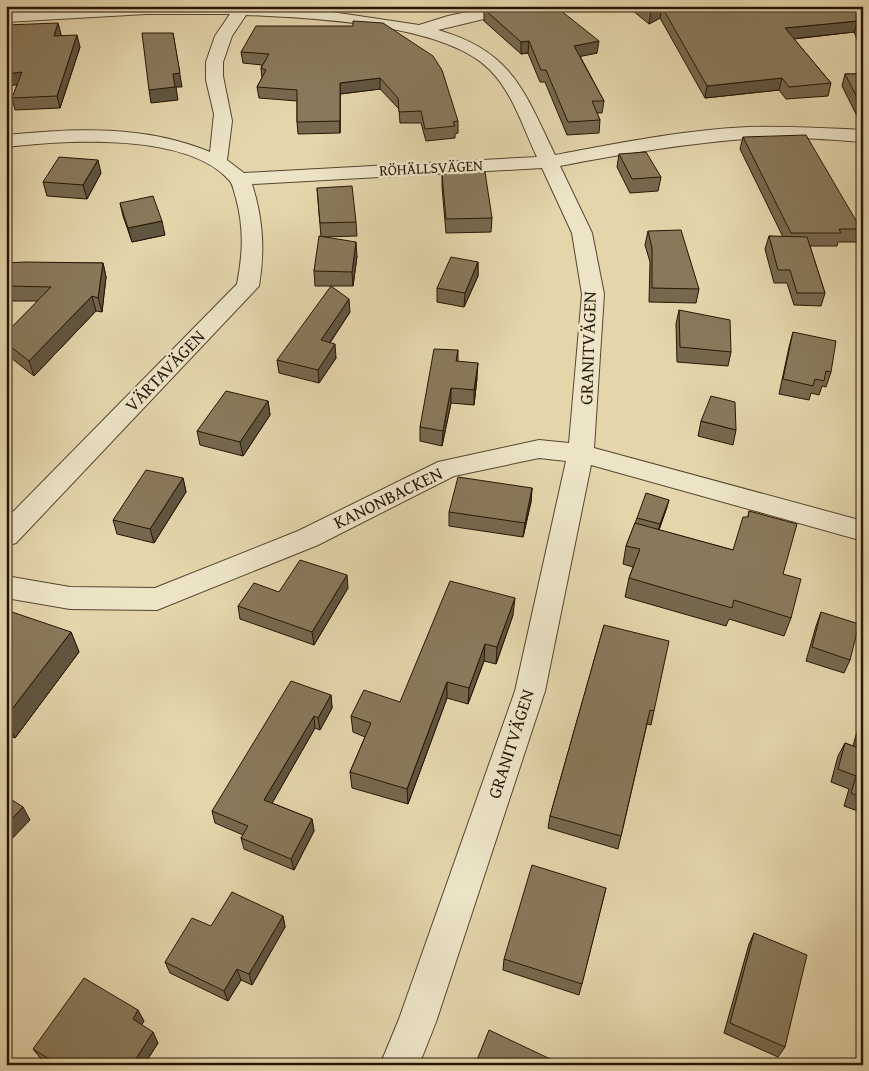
<svg xmlns="http://www.w3.org/2000/svg" width="869" height="1071" viewBox="0 0 869 1071" font-family="'Gentium Book Plus',serif">
<style>
.lines{fill:none;stroke-linecap:round;stroke-linejoin:round}
.minor-casing{stroke:#56462e;stroke-width:2}
.minor{fill:#ede4c8;fill-rule:evenodd}
.wall{fill:#76684e;stroke:#261604}
.shaded-wall{fill:#605540;stroke:#261604}
.building{fill:#89795b;stroke:#261604}
.labels{text-anchor:middle;stroke-width:5;stroke-linejoin:round;paint-order:stroke}
.far-street-label{font-size:15px;fill:#261604;stroke:#ede4c8}
.street-label{font-size:18px;fill:#261604;stroke:#ede4c8}
</style>
<rect width="100%" height="100%" fill="#e4d5ab"/>
<filter id="stains"><feTurbulence type="fractalNoise" baseFrequency=".004" numOctaves="4"/><feColorMatrix values="0 0 0 0 .2 0 0 0 0 .09 0 0 0 0 .02 0 0 0 .5 -.17"/></filter>
<radialGradient id="worn" r=".72"><stop offset=".6" stop-color="#630" stop-opacity="0"/><stop offset="1" stop-color="#630" stop-opacity=".3"/></radialGradient>
<g class="lines">
<defs>
<path id="minor" d="M90,6L285,7L332,12L419,25L448,16L496,6H528L526,9L438,30C512,51 524,91 555,155C619,143 683,130 748,127C786,126 824,128 863,130V142C824,139 784,136 745,139C682,144 621,154 560,166L592,233L604,294L594,448L863,521V541L591,465L545,691L436,1022L419,1065H380L399,1019L515,691L566,461L539,458L454,476L318,545L157,610L70,609L6,598V576L70,587L155,588L298,531L438,462L539,440L569,443L582,294L572,233L542,168L252,184C263,219 265,250 259,286L16,543L6,546V519L237,284C243,254 244,228 236,198C234,192 233,184 229,180C186,132 65,140 6,147V135C74,128 146,125 210,152L214,114L206,80V62L215,36L230,14H146L6,22V12ZM246,15C310,18 444,23 490,70C513,93 523,128 537,157L244,173L227,160L232,121L223,76V62L232,36Z"/>
</defs>
<use href="#minor" class="minor-casing"/>
<use href="#minor" class="minor"/>
</g>
<path class="wall" d="M627,6H863V53L854,32L794,39L831,83L828,96L786,99L779,90L705,98L660,18L649,24Z
M484,9L597,53L580,56L604,101L602,113H597L600,120L599,133L567,135L545,82H540L528,53L521,54L484,21Z
M58,23L61,35L80,47L60,108L15,110L12,98L17,85Z
M353,26L458,121V133L455,134V138L426,141L421,123H400L399,109L380,89L340,94V133L298,134L297,122V101L259,98L257,87L262,78L261,68L262,65L243,63L241,52Z
M845,74H863V128L842,86Z
M743,137L861,229L857,242H838L837,246H810L825,293L821,306L794,305L787,283H774L765,249L769,236L783,237L740,149Z
M619,154L661,177L658,191L630,193L617,167Z
M101,173L87,199L47,196L43,182Z
M442,174L492,218L491,232L446,233L442,187Z
M317,188L356,222L357,236L322,237L357,256L353,286H315L314,271L321,237Z
M120,203L165,235L132,242L123,216Z
M648,231L699,289L696,303L649,302L650,262L645,245Z
M478,262V276L464,307L437,302V288Z
M6,263H103L106,277L102,312L96,311L34,376L6,354V333L38,301H6Z
M679,310L731,352L728,366L677,362L676,324Z
M350,312L330,343L336,358L319,383L279,373L277,360Z
M793,332L831,372L826,387L822,386L819,395L811,393L809,400L779,394L789,347Z
M458,350V362L477,378L474,405L451,403L442,446L420,441V427Z
M268,401L270,415L243,456L200,445L197,431Z
M701,421L736,430L733,445L698,436Z
M183,478L186,492L154,543L117,534L113,520Z
M532,488L531,502L523,537L449,526V512Z
M667,507L659,530L733,550L748,517L749,511L783,574L791,618L784,636L729,619L726,626L625,597L629,578L633,567L623,564L626,546L635,523L637,518Z
M348,588L314,645L240,619L238,606L279,592Z
M821,612L850,660L844,673L806,661L816,626Z
M513,615L496,664L484,661L468,704L447,698L408,804L352,788L350,772L365,737L353,732L351,716L400,702Z
M6,618L71,632L79,652L15,738L6,734Z
M604,625L654,711L651,725L647,724L618,849L548,828L550,816Z
M331,695L332,708L320,730L315,728L272,803L312,819L314,831L294,870L244,849L241,838L243,835L215,823L212,811Z
M863,716V813L844,806L849,789L831,782L838,756L845,743L853,746L860,721Z
M606,888L579,995L503,970L504,959Z
M283,916L285,927L252,985L241,980L228,1001L170,973L165,962L211,926Z
M754,933L785,1047L778,1057L724,1033L749,944Z
M144,1021L141,1025L158,1043L144,1065H51L41,1059L33,1049Z"/>
<path class="shaded-wall" d="M471,6H486L471,9Z
M662,7L660,18L649,24L651,12Z
M858,21L854,32L782,40L785,28Z
M58,23L61,35L57,47L54,36Z
M173,33L182,87H176L178,100L151,103L149,90L173,74Z
M77,35L80,47L60,108L57,96Z
M529,41L528,53L521,54V42Z
M599,41L597,53L573,58L574,46Z
M22,72L25,84L6,86V74Z
M380,78V89L340,94V133V83Z
M782,78L779,90L705,98L707,86Z
M98,160L101,173L87,199L83,185Z
M162,221L165,235L132,242L128,228Z
M356,242L357,256L353,286L352,272Z
M478,262V276L464,307L465,293Z
M103,263L106,277L102,312L98,298Z
M92,296L96,311L34,376L29,361Z
M349,299L350,312L322,354L321,340Z
M335,344L336,358L319,383L318,370Z
M478,363L477,378L474,405V390Z
M451,388V403L442,446L443,431Z
M268,401L270,415L243,456L240,442Z
M183,478L186,492L154,543L150,529Z
M532,488L531,502L523,537L525,523Z
M669,500L667,507L658,532L660,524Z
M347,575L348,588L314,645L312,632Z
M515,598L513,615L496,664L497,647Z
M71,632L79,652L15,738L6,721V717Z
M485,644L484,661L468,704L469,688Z
M447,682V698L408,804L407,789Z
M331,695L332,708L320,730L318,718Z
M314,716L315,728L267,812L264,800Z
M23,807L30,820L6,845V825Z
M312,819L314,831L294,870L291,859Z
M283,916L285,927L252,985L249,974Z
M237,969L241,980L228,1001L224,991Z
M138,1010L144,1021L139,1029L133,1019Z
M153,1032L158,1043L144,1065H132Z"/>
<path class="building" d="M497,6H531L534,8L541,6H555L599,41L574,46L604,101H592L600,120L568,122L546,70H541L529,41L521,42L484,9Z
M643,6H811L820,12L817,6H863V32L858,21L785,28L831,83L789,87L782,78L707,86L662,7L651,12Z
M353,21L383,23L433,56L442,70L458,121L453,122L455,126L425,129L421,111L399,112L398,98L380,78L340,83V121L297,122V90L257,87L266,70L261,68L269,54L241,52L256,26H353Z
M58,23L54,36L77,35L57,96L12,98L22,72L6,74V25Z
M142,33H173L180,73L173,74L175,87L149,90Z
M845,74H863V109Z
M806,135L861,229H839L841,233H791L743,137Z
M646,152L661,177L632,179L619,154Z
M59,157L98,160L83,185L43,182Z
M485,172L492,218L446,219L442,174Z
M352,186L356,222L320,223L317,188Z
M153,196L162,221L128,228L120,203Z
M681,230L699,289L652,288V248L648,231Z
M319,236L356,242L352,272L314,271Z
M769,236L807,237L825,293H797L790,270H778Z
M451,257L478,262L465,293L437,288Z
M25,262L103,263L98,298L92,296L29,361L6,343V333L51,287L6,286V263Z
M331,286L349,299L321,340L335,344L318,370L277,360Z
M679,310L730,320L731,352L680,347Z
M793,332L836,341L831,372L826,371L824,381L815,379L813,386L783,379Z
M434,349L458,350L456,361L478,363L474,390L451,388L443,431L420,427Z
M226,391L268,401L240,442L197,431Z
M711,396L735,402L736,430L701,421Z
M146,470L183,478L150,529L113,520Z
M458,477L532,488L525,523L449,512Z
M646,493L669,500L660,524L637,518Z
M749,511L797,524L783,574L801,579L791,618L734,600L732,608L629,578L640,549L626,546L635,523L733,550L743,517H748Z
M300,560L347,575L312,632L238,606L254,583L279,592Z
M450,581L515,598L497,647L485,644L469,688L447,682L407,789L350,772L371,723L351,716L364,690L400,702Z
M12,612L71,632L6,717V618Z
M821,612L859,624L850,660L812,647Z
M604,625L669,641L654,711L650,710L621,836L550,816Z
M291,681L331,695L318,718L314,716L264,800L312,819L291,859L241,838L248,826L212,811Z
M863,723V798L851,793L856,776L838,769L845,743L856,747Z
M6,796L23,807L6,825Z
M532,865L606,888L582,984L504,959Z
M232,892L283,916L249,974L237,969L224,991L165,962L192,918L211,926Z
M754,933L807,955L785,1047L730,1023Z
M84,978L138,1010L133,1019L153,1032L132,1065H59L33,1049Z
M489,1030L563,1065H475Z"/>
<g class="labels">
<g class="far-street-label">
<text transform="translate(431 168) rotate(-3)" y="5">RÖHÄLLSVÄGEN</text>
</g>
<g class="street-label">
<text transform="translate(588 348) rotate(-88)" y="6">GRANITVÄGEN</text>
<text transform="translate(165 371) rotate(-46)" y="6">VÄRTAVÄGEN</text>
<text transform="translate(388 498) rotate(-26)" y="6">KANONBACKEN</text>
<text transform="translate(511 744) rotate(-72)" y="6">GRANITVÄGEN</text>
</g>
</g>
<rect width="869" height="1071" fill="none" stroke="#e4d5ab" stroke-width="25"/>
<rect x="8" y="8" width="854" height="1056" fill="none" stroke="#261604" stroke-width="2.5"/>
<rect x="12" y="12" width="844" height="1046" fill="none" stroke="#261604"/>
<rect width="100%" height="100%" filter="url(#stains)"/>
<rect width="100%" height="100%" fill="url(#worn)"/>
</svg>
